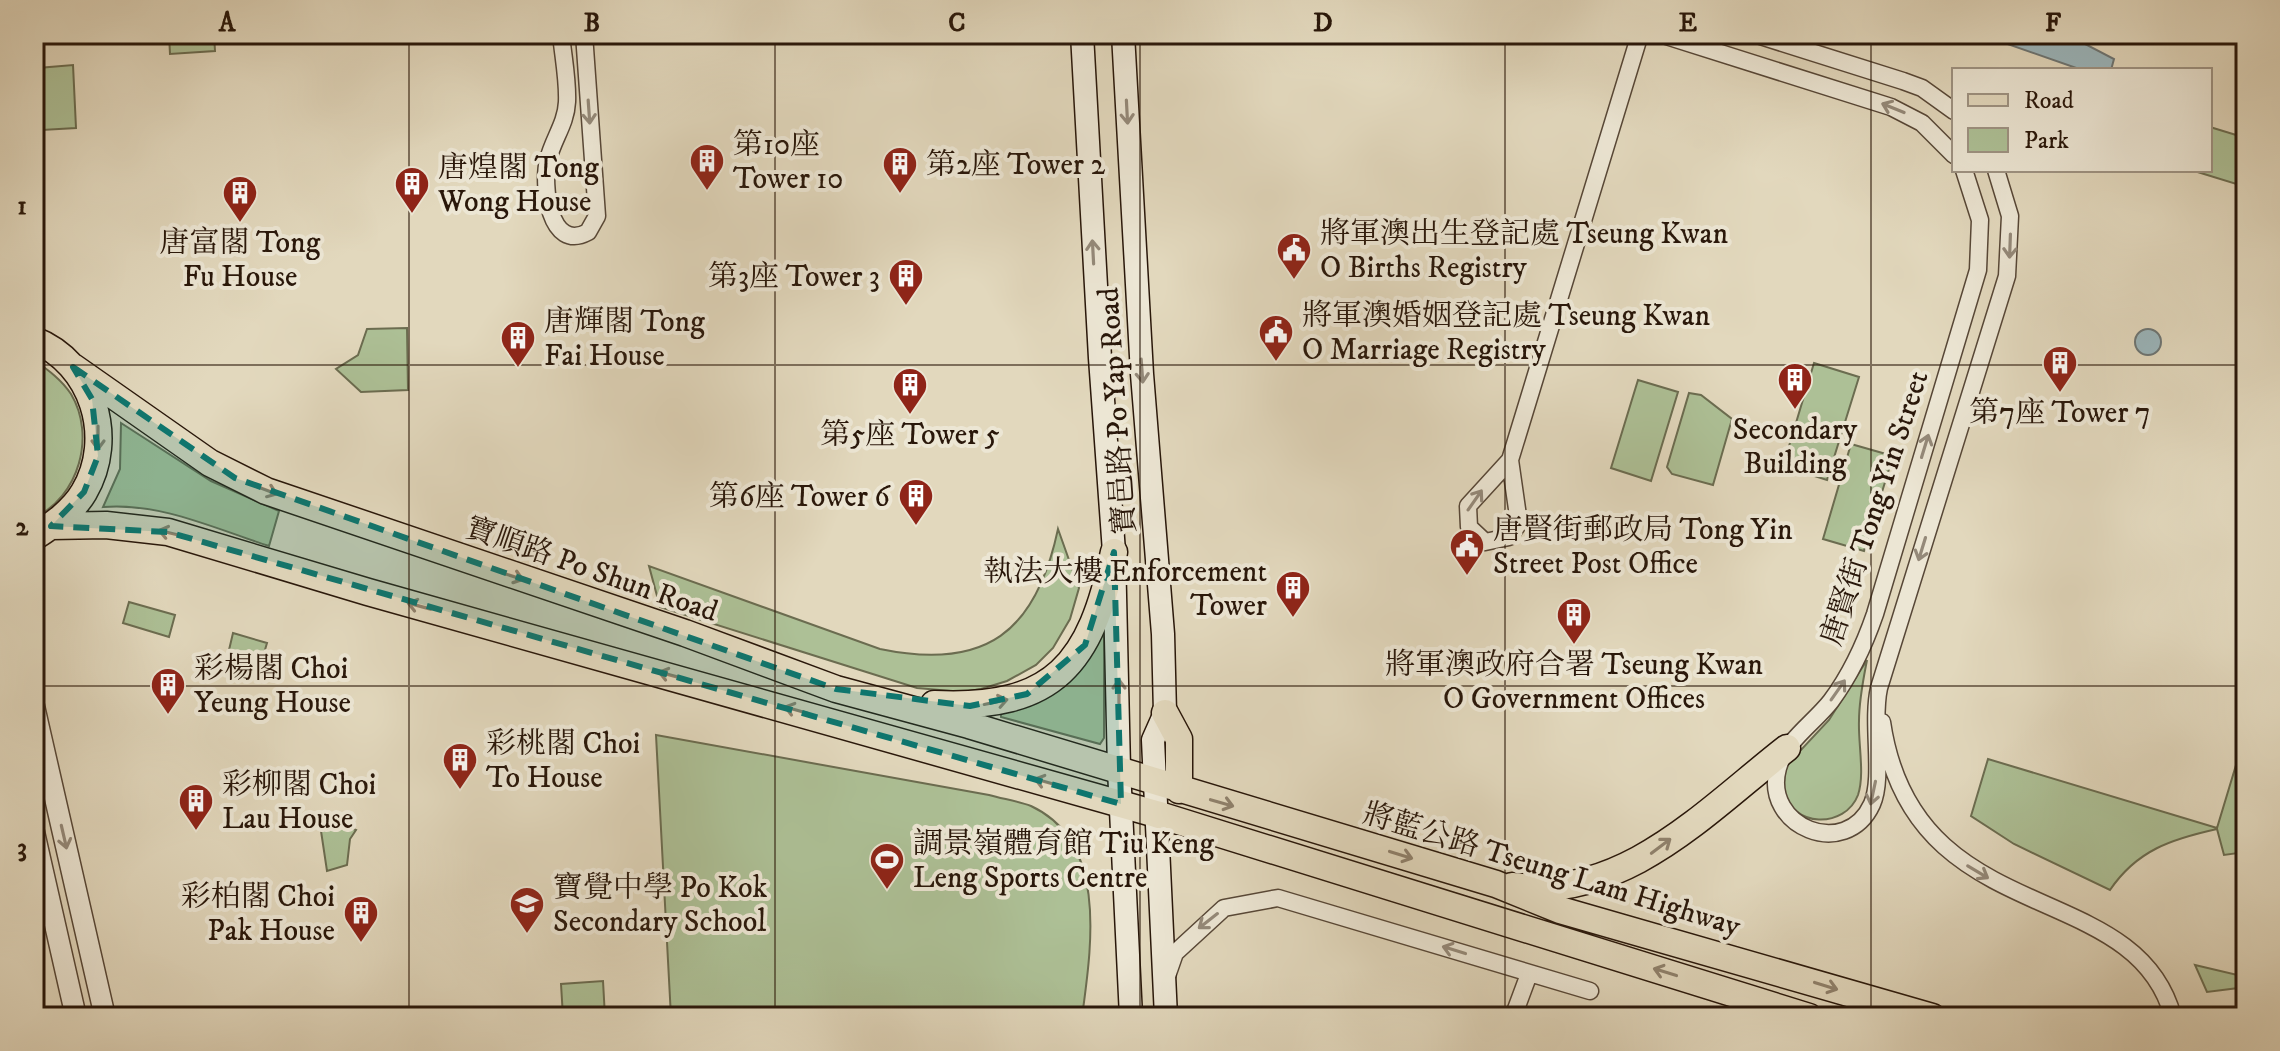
<svg xmlns="http://www.w3.org/2000/svg" width="2280" height="1051" viewBox="0 0 2280 1051" font-family="'IM FELL DW Pica','Noto Serif TC',serif">
<style>
.green{fill:#adc096;stroke:#6b6c50;stroke-width:2}
.water{fill:#9bb6bc;stroke:#6d7675;stroke-width:2}
.lines{fill:none;stroke-linecap:round;stroke-linejoin:round}
.minor-casing{stroke:#574737;stroke-width:19}
.tertiary-casing{stroke:#574737;stroke-width:23}
.secondary-casing{stroke:#29170a;stroke-width:25}
.primary-casing{stroke:#29170a;stroke-width:29}
.minor{stroke:#ece6d4;stroke-width:16}
.tertiary{stroke:#ece6d4;stroke-width:20}
.secondary{stroke:#ece6d4;stroke-width:22}
.primary{stroke:#e2d8bd;stroke-width:26}
.oneway{stroke:#948979}
.oneway2{stroke:#8f816c}
.marked{fill:#0f766e;fill-opacity:0.2;stroke:#0f766e;stroke-width:6;stroke-dasharray:16 10;stroke-linejoin:round}
.grid{fill:none;stroke:#29170a;stroke-width:2;stroke-opacity:0.55}
.labels{text-anchor:middle;stroke-width:8;stroke-linejoin:round;paint-order:stroke}
.poi-label{font-size:30px;fill:#29170a;stroke:#ece6d4;text-anchor:start}
.street-label{font-size:30px;fill:#29170a;stroke:#ece6d4}
.neatline{fill:none;stroke:#29170a;stroke-width:3}
.grid-label{font-size:26px;text-anchor:middle;font-weight:bold;fill:#29170a}
</style>
<rect width="100%" height="100%" fill="#e2d8bd"/>
<filter id="stains"><feTurbulence type="fractalNoise" baseFrequency=".0025" numOctaves="4"/><feColorMatrix values="0 0 0 0 .2 0 0 0 0 .09 0 0 0 0 .02 0 0 0 .5 -.17"/></filter>
<radialGradient id="worn" r=".72"><stop offset=".6" stop-color="#630" stop-opacity="0"/><stop offset="1" stop-color="#630" stop-opacity=".3"/></radialGradient>
<path class="green" d="M169,34H214L215,51L170,54Z
M73,65L76,128L42,130L38,68Z
M2210,127L2246,138V187L2191,170H2210Z
M407,328L408,390L361,392L336,369L358,355L367,329Z
M34,360C48,370 61,379 71,394C96,436 79,497 34,518Z
M1814,363L1859,377L1827,480L1783,466Z
M1638,380L1678,392L1651,481L1611,468Z
M1689,393L1701,395L1732,419L1713,485L1672,474L1667,467Z
M121,423L211,481L279,511L269,546C216,529 159,502 103,507L120,469Z
M1851,444L1893,456L1864,551L1823,539Z
M1058,529L1079,588L1070,619L1053,648L1036,665L1007,681L981,689L962,692L917,688L660,607L649,566L880,649C986,671 1036,632 1058,529Z
M129,602L175,615L169,637L123,623Z
M233,633L267,643L262,660L229,650Z
M1100,634L1104,635V738L1100,744L1001,717V713L1016,709Z
M1867,660C1863,681 1859,700 1859,721C1858,743 1865,774 1858,795C1845,829 1791,828 1784,790C1783,783 1785,774 1786,766L1829,720Z
M2246,732V852L2224,855L2217,829C2172,839 2137,850 2110,890L2014,844L1971,816L1988,759L2217,828Z
M656,735L989,795C1003,799 1018,801 1031,806C1109,842 1091,949 1082,1017H671Z
M346,826L356,830L350,839L347,865L327,871L321,831Z
M2195,965L2246,977V987L2207,992Z
M603,981L605,1017H563L561,984Z"/>
<path class="water" d="M1979,34H2066L2114,59L2111,70H2082Z
M2135 342a13 13 0 1 1 26 0a13 13 0 1 1-26 0Z"/>
<g class="lines">
<defs>
<path id="minor" d="M561,34C563,56 568,80 567,102C566,124 553,139 548,160C542,185 549,253 588,232L597,216L584,34
M1660,34L1891,107L1922,123L1954,155
M1754,34L1903,81L1922,88L1954,111
M1964,170L1980,220L1978,270L1875,614C1864,646 1851,674 1831,701C1814,723 1786,740 1778,768C1762,827 1846,861 1872,804C1884,777 1871,723 1879,688L2007,276L2010,216L1996,170
M1510,460L1468,506L1469,527L1485,542L1509,537L1519,523L1510,460L1640,34
M1882,722C1913,934 2135,874 2173,1017
M1167,976L1175,953L1224,908L1278,898L1590,991
M1513,1017L1529,974"/>
<path id="tertiary" d="M34,706L105,1017
M34,832L76,1017"/>
<path id="secondary" d="M1082,34L1100,358L1114,552L1119,769L1131,1017
M1123,34L1142,374L1163,634L1165,713L1153,740L1166,1017"/>
<path id="primary" d="M34,340C93,363 116,438 84,492C73,511 53,525 34,537
M73,367L210,463L266,491L685,633L836,689L969,725L1496,884L1560,910L1932,1017
M51,526L106,525L168,532L368,592L1156,814L1809,1017
M934,704C1055,710 1091,663 1114,552
M1165,713L1179,739V790
M1512,886C1624,901 1706,811 1787,748"/>
</defs>
<use href="#minor" class="minor-casing"/>
<use href="#tertiary" class="tertiary-casing"/>
<use href="#secondary" class="secondary-casing"/>
<use href="#primary" class="primary-casing"/>
<use href="#minor" class="minor"/>
<use href="#tertiary" class="tertiary"/>
<use href="#secondary" class="secondary"/>
<use href="#primary" class="primary"/>
</g>
<defs><path id="oneway-shaft" d="M-6 0H5M1.5-3L5.5 0L1.5 3" fill="none" stroke-width="1.6" stroke-linecap="round" stroke-linejoin="round" transform="scale(2)"/></defs>
<g class="oneway">
<use href="#oneway-shaft" transform="translate(1893 108) rotate(-158)"/>
<use href="#oneway-shaft" transform="translate(589 112) rotate(86)"/>
<use href="#oneway-shaft" transform="translate(1127 112) rotate(87)"/>
<use href="#oneway-shaft" transform="translate(2010 246) rotate(92)"/>
<use href="#oneway-shaft" transform="translate(1093 252) rotate(-93)"/>
<use href="#oneway-shaft" transform="translate(1142 371) rotate(86)"/>
<use href="#oneway-shaft" transform="translate(1925 446) rotate(-73)"/>
<use href="#oneway-shaft" transform="translate(1475 500) rotate(-55)"/>
<use href="#oneway-shaft" transform="translate(1922 549) rotate(107)"/>
<use href="#oneway-shaft" transform="translate(1838 690) rotate(-55)"/>
<use href="#oneway-shaft" transform="translate(1119 691) rotate(-90)"/>
<use href="#oneway-shaft" transform="translate(1873 793) rotate(102)"/>
<use href="#oneway-shaft" transform="translate(64 837) rotate(77)"/>
<use href="#oneway-shaft" transform="translate(1978 872) rotate(31)"/>
<use href="#oneway-shaft" transform="translate(1208 921) rotate(142)"/>
<use href="#oneway-shaft" transform="translate(1454 950) rotate(-163)"/>
</g>
<g class="oneway2">
<use href="#oneway-shaft" transform="translate(98 438) rotate(90)"/>
<use href="#oneway-shaft" transform="translate(266 490) rotate(21)"/>
<use href="#oneway-shaft" transform="translate(170 533) rotate(-167)"/>
<use href="#oneway-shaft" transform="translate(512 576) rotate(18)"/>
<use href="#oneway-shaft" transform="translate(419 606) rotate(-165)"/>
<use href="#oneway-shaft" transform="translate(670 675) rotate(-165)"/>
<use href="#oneway-shaft" transform="translate(996 702) rotate(-12)"/>
<use href="#oneway-shaft" transform="translate(796 710) rotate(-164)"/>
<use href="#oneway-shaft" transform="translate(1046 782) rotate(-164)"/>
<use href="#oneway-shaft" transform="translate(1222 803) rotate(16)"/>
<use href="#oneway-shaft" transform="translate(1661 846) rotate(-37)"/>
<use href="#oneway-shaft" transform="translate(1401 855) rotate(17)"/>
<use href="#oneway-shaft" transform="translate(1665 972) rotate(-163)"/>
<use href="#oneway-shaft" transform="translate(1826 986) rotate(17)"/>
</g>
<path class="marked" d="M73,367L235,478L836,689L970,706L1027,694L1085,645L1114,552L1121,804L168,532L51,526L84,492L98,456L92,399Z"/>
<path class="grid" d="M409,34V1017M775,34V1017M1140,34V1017M1505,34V1017M1871,34V1017M34,365H2246M34,686H2246"/>
<defs>
<symbol id="building-pin" viewBox="-11 -11 22 30"><path d="M0 17L-7.5 6A9.5 9.5 0 1 1 7.5 6Z" fill="#8f2418" stroke="#ece6d4"/><path d="M-4-6H4V6H1V3H-1V6H-4ZM-2.5-4.3h1.7v1.8h-1.7ZM.8-4.3h1.7v1.8H.8ZM-2.5-1h1.7V.8h-1.7ZM.8-1h1.7V.8H.8Z" fill="#fff"/></symbol>
<symbol id="civic-pin" viewBox="-11 -11 22 30"><path d="M0 17L-7.5 6A9.5 9.5 0 1 1 7.5 6Z" fill="#8f2418" stroke="#ece6d4"/><path d="M-.6-6.5H3V-4.5H.6V-3L4-1V1h2V6H-6V1h2V-1L-.6-3ZM-1.2 2.5V6h2.4V2.5Z" fill="#fff"/></symbol>
<symbol id="stadium-pin" viewBox="-11 -11 22 30"><path d="M0 17L-7.5 6A9.5 9.5 0 1 1 7.5 6Z" fill="#8f2418" stroke="#ece6d4"/><path d="M0-5a6.5 5 0 1 0 0 10a6.5 5 0 1 0 0-10ZM-3.5-1.8h7v3.6h-7Z" fill="#fff"/></symbol>
<symbol id="school-pin" viewBox="-11 -11 22 30"><path d="M0 17L-7.5 6A9.5 9.5 0 1 1 7.5 6Z" fill="#8f2418" stroke="#ece6d4"/><path d="M0-5L7-2L0 1L-7-2ZM-4 1L0 2.5L4 1V4Q0 6-4 4Z" fill="#fff"/></symbol>
</defs>
<g fill-rule="evenodd">
<use href="#building-pin" x="687" y="141" width="40" height="54"/>
<use href="#building-pin" x="880" y="144" width="40" height="54"/>
<use href="#building-pin" x="392" y="164" width="40" height="54"/>
<use href="#building-pin" x="220" y="173" width="40" height="54"/>
<use href="#civic-pin" x="1274" y="230" width="40" height="54"/>
<use href="#building-pin" x="886" y="256" width="40" height="54"/>
<use href="#civic-pin" x="1256" y="312" width="40" height="54"/>
<use href="#building-pin" x="498" y="318" width="40" height="54"/>
<use href="#building-pin" x="2040" y="343" width="40" height="54"/>
<use href="#building-pin" x="1775" y="360" width="40" height="54"/>
<use href="#building-pin" x="890" y="365" width="40" height="54"/>
<use href="#building-pin" x="896" y="476" width="40" height="54"/>
<use href="#civic-pin" x="1447" y="526" width="40" height="54"/>
<use href="#building-pin" x="1273" y="568" width="40" height="54"/>
<use href="#building-pin" x="1554" y="595" width="40" height="54"/>
<use href="#building-pin" x="148" y="665" width="40" height="54"/>
<use href="#building-pin" x="440" y="740" width="40" height="54"/>
<use href="#building-pin" x="176" y="781" width="40" height="54"/>
<use href="#stadium-pin" x="867" y="840" width="40" height="54"/>
<use href="#school-pin" x="507" y="884" width="40" height="54"/>
<use href="#building-pin" x="341" y="893" width="40" height="54"/>
</g>
<g class="labels">
<g class="poi-label">
<text x="733" y="154">第10座<tspan x="733" dy="34">Tower 10</tspan></text>
<text x="926" y="174">第2座 Tower 2</text>
<text x="438" y="177">唐煌閣 Tong<tspan x="438" dy="34">Wong House</tspan></text>
<text x="1320" y="243">將軍澳出生登記處 Tseung Kwan<tspan x="1320" dy="34">O Births Registry</tspan></text>
<text x="240" y="252" text-anchor="middle">唐富閣 Tong<tspan x="240" dy="34">Fu House</tspan></text>
<text x="880" y="286" text-anchor="end">第3座 Tower 3</text>
<text x="1302" y="325">將軍澳婚姻登記處 Tseung Kwan<tspan x="1302" dy="34">O Marriage Registry</tspan></text>
<text x="544" y="331">唐輝閣 Tong<tspan x="544" dy="34">Fai House</tspan></text>
<text x="2060" y="422" text-anchor="middle">第7座 Tower 7</text>
<text x="1795" y="439" text-anchor="middle">Secondary<tspan x="1795" dy="34">Building</tspan></text>
<text x="910" y="444" text-anchor="middle">第5座 Tower 5</text>
<text x="890" y="506" text-anchor="end">第6座 Tower 6</text>
<text x="1493" y="539">唐賢街郵政局 Tong Yin<tspan x="1493" dy="34">Street Post Office</tspan></text>
<text x="1267" y="581" text-anchor="end">執法大樓 Enforcement<tspan x="1267" dy="34">Tower</tspan></text>
<text x="1574" y="674" text-anchor="middle">將軍澳政府合署 Tseung Kwan<tspan x="1574" dy="34">O Government Offices</tspan></text>
<text x="194" y="678">彩楊閣 Choi<tspan x="194" dy="34">Yeung House</tspan></text>
<text x="486" y="753">彩桃閣 Choi<tspan x="486" dy="34">To House</tspan></text>
<text x="222" y="794">彩柳閣 Choi<tspan x="222" dy="34">Lau House</tspan></text>
<text x="913" y="853">調景嶺體育館 Tiu Keng<tspan x="913" dy="34">Leng Sports Centre</tspan></text>
<text x="553" y="897">寶覺中學 Po Kok<tspan x="553" dy="34">Secondary School</tspan></text>
<text x="335" y="906" text-anchor="end">彩柏閣 Choi<tspan x="335" dy="34">Pak House</tspan></text>
</g>
<g class="street-label">
<text transform="translate(1116 411) rotate(-94)" y="10">寶邑路 Po Yap Road</text>
<text transform="translate(1874 508) rotate(-72)" y="10">唐賢街 Tong Yin Street</text>
<text transform="translate(592 569) rotate(19)" y="10">寶順路 Po Shun Road</text>
<text transform="translate(1552 869) rotate(17)" y="10">將藍公路 Tseung Lam Highway</text>
</g>
</g>
<rect width="2280" height="1051" fill="none" stroke="#e2d8bd" stroke-width="88"/>
<rect x="1952" y="68" width="260" height="104" fill="#ece6d4" stroke="#9e9383" stroke-width="2"/>
<rect x="1968" y="94" width="40" height="12" fill="#e2d8bd" stroke="#9e9383" stroke-width="2"/>
<text x="2024" y="108" font-size="24" fill="#29170a">Road</text>
<rect x="1968" y="128" width="40" height="24" fill="#adc096" stroke="#9e9383" stroke-width="2"/>
<text x="2024" y="148" font-size="24" fill="#29170a">Park</text>
<rect x="44" y="44" width="2192" height="963" class="neatline"/>
<g class="grid-label">
<text x="227" y="31">A</text>
<text x="592" y="31">B</text>
<text x="957" y="31">C</text>
<text x="1323" y="31">D</text>
<text x="1688" y="31">E</text>
<text x="2053" y="31">F</text>
<text x="22" y="214">1</text>
<text x="22" y="535">2</text>
<text x="22" y="856">3</text>
</g>
<rect width="100%" height="100%" filter="url(#stains)"/>
<rect width="100%" height="100%" fill="url(#worn)"/>
</svg>
